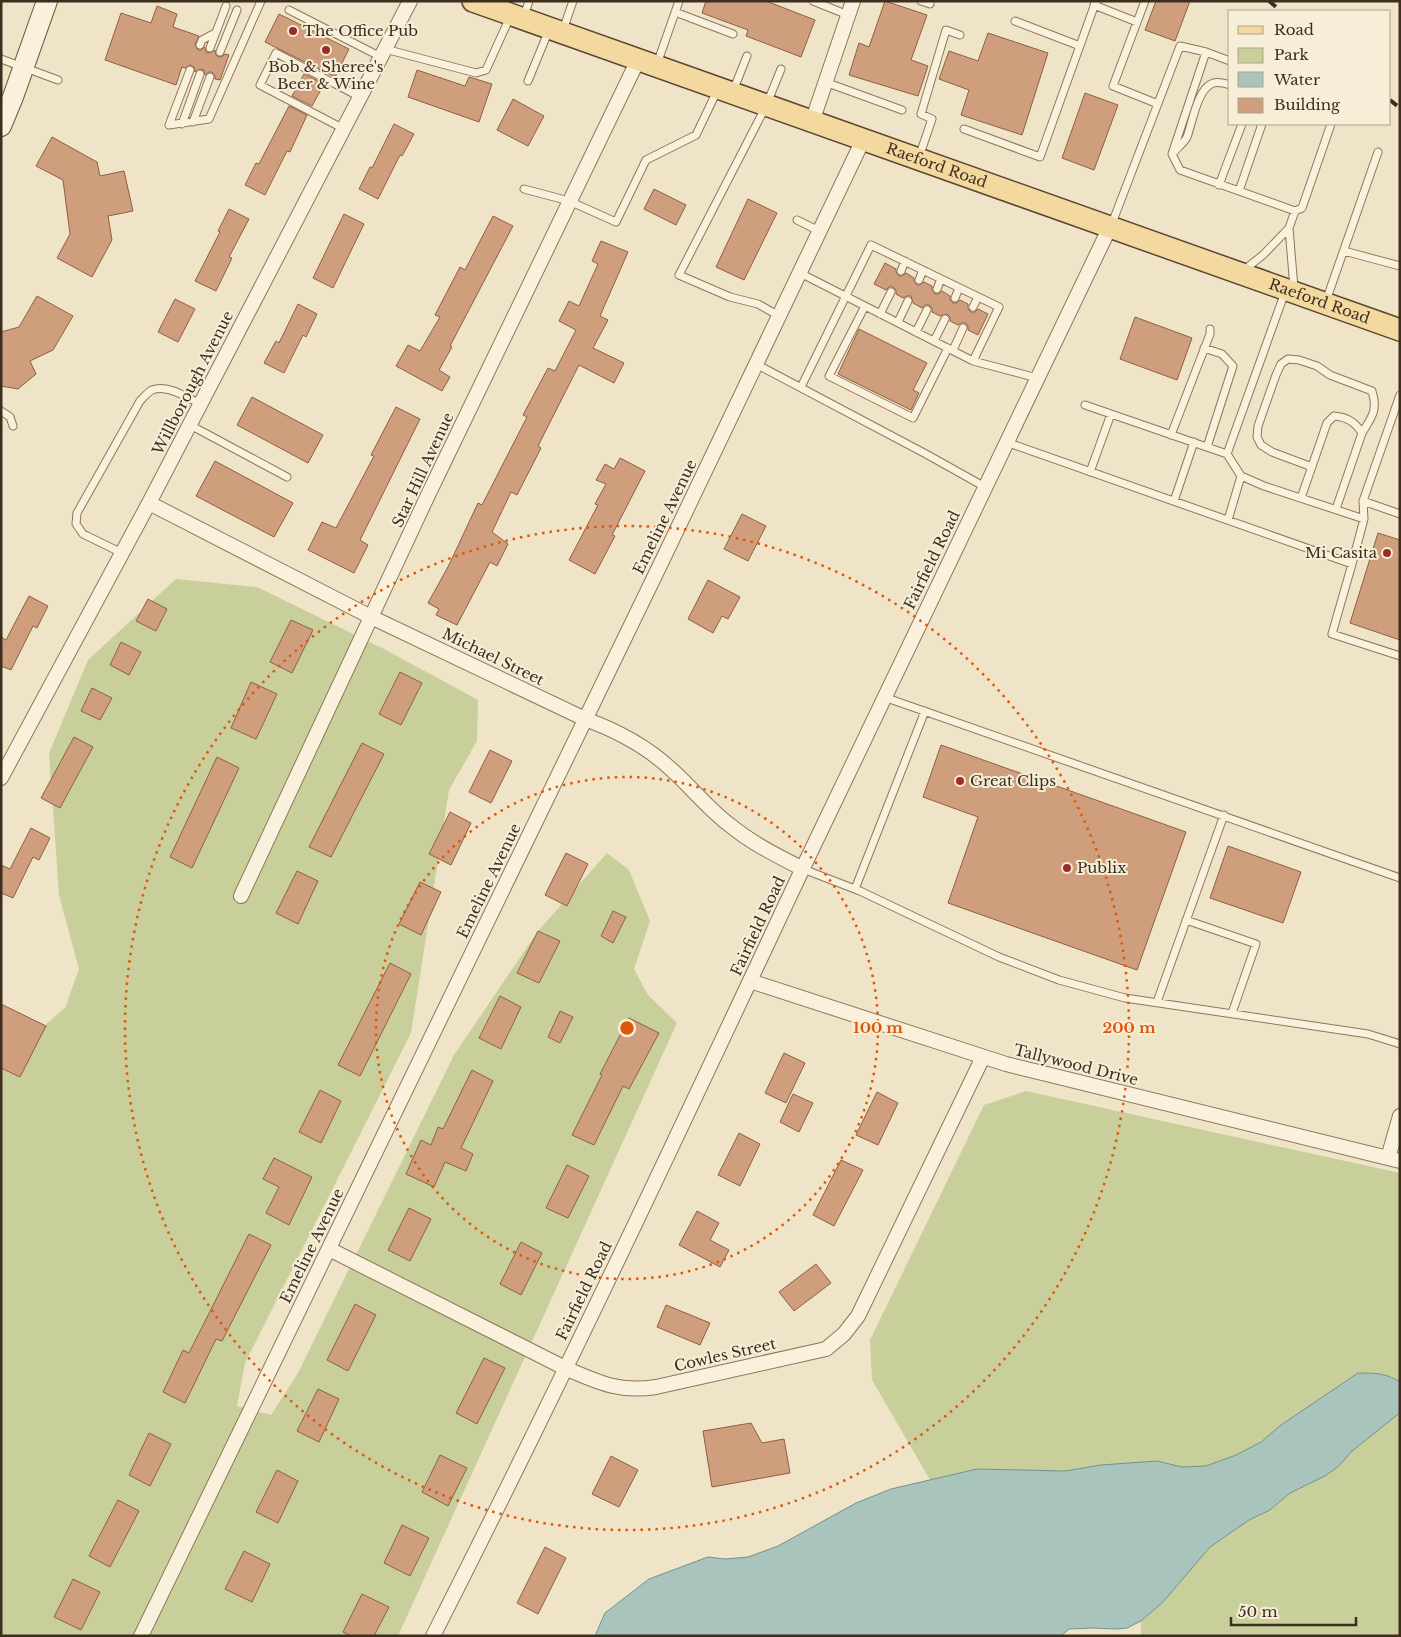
<svg xmlns="http://www.w3.org/2000/svg" width="1401" height="1637" viewBox="0 0 1401 1637" font-family="'Libre Baskerville',serif">
<style>
.green{fill:#c9cf9b}
.water{fill:#a9c4bc;stroke:#6f938a}
.building{fill:#cf9f7d;stroke:#8d5f41}
.lines{fill:none;stroke-linecap:round;stroke-linejoin:round}
.lane-casing{stroke:#8d765c;stroke-width:9}
.street-casing{stroke:#8d765c;stroke-width:16}
.secondary-casing{stroke:#6f573f;stroke-width:22}
.primary-casing{stroke:#5b4430;stroke-width:24}
.lane{stroke:#faf1dc;stroke-width:7}
.street{stroke:#faf1dc;stroke-width:14}
.secondary{stroke:#faf1dc;stroke-width:20}
.primary{stroke:#f3d9a0;stroke-width:21}
.rail{stroke:#3d2e20;stroke-width:4;stroke-dasharray:9 9;stroke-linecap:butt}
.ring{fill:none;stroke:#df570d;stroke-width:2.5;stroke-dasharray:2.5 5}
.poi-dot{fill:#9e2a2b;stroke:#f7eed8;stroke-width:2}
.labels{text-anchor:middle;stroke-width:4;stroke-linejoin:round;paint-order:stroke}
.poi-label{font-size:15px;fill:#3d2e20;stroke:#f7eed8;text-anchor:start}
.street-label{font-size:15px;fill:#3d2e20;stroke:#f7eed8}
.centre{fill:#df570d;stroke:#f7eed8;stroke-width:2.5}
.ring-label{font-size:15px;text-anchor:middle;font-weight:bold;fill:#df570d;stroke:#f7eed8;stroke-width:4;stroke-linejoin:round;paint-order:stroke}
</style>
<rect width="100%" height="100%" fill="#f0e4c8"/>
<path class="green" d="M176,579L257,587L388,651L478,700L477,741L449,790L411,1033L245,1363L237,1406L271,1415L298,1373L454,1055L538,931L607,853L629,870L650,921L634,969L648,995L677,1023L398,1636H1V1050L19,1047L65,1008L79,969L59,895L49,753L88,660Z
M1026,1091L1400,1173V1382L1391,1376L1358,1373L1281,1425L1261,1442L1236,1455L1206,1466L1182,1467L1157,1461L1101,1465L1065,1471L977,1469L930,1480L872,1380L870,1340L984,1105Z
M1400,1412V1636H1141V1621L1163,1602L1210,1547L1249,1520L1270,1510L1290,1493L1325,1476L1339,1466L1351,1452Z"/>
<path class="water" d="M1358,1373C1374,1373 1387,1373 1400,1382V1412L1397,1415L1351,1452L1339,1466L1325,1476L1290,1493L1270,1510L1249,1520L1210,1547L1163,1602L1141,1621L1127,1628L1116,1629L1093,1628L1069,1629L1061,1636H595L605,1613L649,1579L708,1557L725,1559L748,1557L778,1546L856,1503L891,1489L977,1469L1065,1471L1101,1465L1157,1461L1182,1467L1206,1466L1236,1455L1261,1442L1281,1425Z"/>
<path class="building" d="M706,1H766L815,20L801,57L746,36L748,30L702,13Z
M885,1L927,15L911,60L928,66L918,96L849,75L859,43L869,47Z
M1156,1H1190L1175,41L1145,30Z
M157,6L177,14L173,27L199,36L195,45L198,50H201L205,47L206,52L210,53L215,50L216,55L218,57L223,56L225,54L229,55L220,80L215,79V76L212,72H209L205,75L204,70L200,69L195,72L194,67L190,65L185,68L182,67L176,85L105,60L121,13L151,23Z
M279,14L349,49L335,77L265,42Z
M988,33L1048,53L1022,135L961,115L969,90L939,79L949,51L978,61Z
M417,70L465,86L469,77L492,84L479,122L408,97Z
M304,74L324,84L312,106L292,96Z
M1085,93L1118,105L1094,170L1062,158Z
M513,99L544,116L528,146L497,130Z
M289,106L307,115L290,152L287,151L265,195L245,185L256,163L259,164Z
M394,124L414,134L402,156L400,155L378,199L359,189L370,167L372,168Z
M52,137L97,162L100,176L124,171L133,211L108,216L112,240L92,277L57,258L70,234L63,180L36,166Z
M654,189L686,205L676,225L644,209Z
M748,199L777,213L744,280L716,267Z
M229,209L249,219L229,257L232,258L216,291L195,281L220,232L218,231Z
M344,214L364,224L333,288L313,278Z
M493,216L513,226L450,346L452,347L439,370L450,377L442,391L396,366L408,345L420,351L440,317L435,315L460,267L465,270Z
M601,241L628,252L600,316L608,320L593,348L624,363L614,383L579,365L538,446L541,448L517,495L511,492L492,532L508,544L497,566L490,562L457,625L436,615L439,609L428,603L449,565L478,503L482,505L527,417L523,415L548,368L555,371L576,330L559,321L569,301L579,306L598,264L592,261Z
M885,263L896,269V272L899,276H902L906,273L914,278V281L917,285H920L924,282L932,286V290L935,294H938L942,291L950,296V299L953,303H956L960,300L968,304V309L971,312H975L978,309L988,314L978,335L968,330V327L966,323H962L958,325L950,321V317L947,314L940,316L932,312V308L929,305H925L922,308L913,303L911,296H907L903,298L896,294V290L893,287H889L886,290L874,284Z
M37,296L73,316L53,350L30,361L36,374L18,389L1,386V332L19,327Z
M175,299L195,309L178,342L158,332Z
M298,304L317,314L306,337L303,335L284,373L264,363L276,341L279,343Z
M1135,317L1192,338L1177,380L1120,359Z
M859,329L927,363L913,390L919,393L911,410L838,374Z
M252,397L323,435L308,463L237,425Z
M396,407L420,419L360,540L368,545L354,573L308,550L322,522L336,528L374,456L371,455Z
M620,458L645,471L612,535L615,536L595,574L569,560L598,505L595,504L606,484L596,480L605,464L614,469Z
M215,461L293,503L274,537L196,496Z
M742,514L766,526L748,561L724,549Z
M1378,533L1400,540V640L1350,623Z
M708,580L740,597L728,619L722,616L713,633L688,619Z
M29,596L48,606L37,628L33,626L11,670L1,666V637L6,640Z
M148,599L167,609L156,631L136,621Z
M291,620L313,630L292,673L270,662Z
M121,642L141,652L129,675L110,665Z
M400,672L422,683L401,725L379,714Z
M251,682L277,694L256,739L231,728Z
M92,688L112,698L100,720L81,711Z
M74,737L93,747L60,808L41,798Z
M362,743L384,754L331,857L309,847Z
M941,745L1186,832L1137,970L948,903L978,817L923,797Z
M490,750L512,761L491,803L469,792Z
M217,757L239,768L192,868L170,857Z
M450,812L471,823L451,865L429,854Z
M31,828L50,838L39,860L33,857L13,898L1,893V865L10,869Z
M1228,846L1301,872L1283,923L1210,898Z
M566,853L588,864L567,906L545,895Z
M297,871L318,881L298,924L276,913Z
M420,882L441,892L421,935L399,924Z
M613,911L626,917L613,943L601,936Z
M538,931L560,941L539,983L517,973Z
M390,963L411,974L360,1076L338,1065Z
M500,996L521,1007L501,1049L479,1038Z
M1,1004L46,1026L20,1077L1,1068Z
M560,1011L573,1017L560,1043L548,1037Z
M629,1018L659,1033L629,1089L623,1086L594,1145L572,1135L602,1075L600,1074Z
M784,1053L805,1063L786,1103L765,1093Z
M472,1070L493,1081L461,1148L473,1154L466,1171L445,1162L434,1187L406,1174L421,1140L431,1145L438,1127L443,1129Z
M320,1090L341,1101L321,1143L299,1132Z
M877,1092L898,1103L878,1145L856,1135Z
M793,1094L813,1103L799,1132L780,1122Z
M739,1133L760,1144L740,1186L718,1175Z
M274,1158L312,1177L289,1225L266,1213L279,1187L263,1179Z
M841,1160L863,1170L834,1226L813,1215Z
M567,1165L589,1176L568,1218L546,1208Z
M409,1208L431,1219L410,1261L388,1250Z
M697,1211L719,1223L710,1240L729,1250L720,1267L679,1245Z
M249,1234L271,1245L222,1341L216,1339L185,1403L163,1392L183,1350L189,1353Z
M521,1242L542,1253L521,1295L500,1284Z
M816,1264L831,1283L794,1311L779,1292Z
M355,1304L376,1315L348,1371L327,1360Z
M666,1305L710,1323L700,1345L657,1327Z
M484,1358L505,1368L477,1424L456,1413Z
M318,1389L339,1399L319,1442L297,1431Z
M751,1423L762,1443L784,1439L790,1473L712,1487L703,1431Z
M149,1433L171,1444L150,1486L129,1475Z
M440,1455L467,1468L448,1506L422,1492Z
M611,1456L638,1470L619,1507L592,1494Z
M277,1470L298,1481L278,1523L256,1512Z
M118,1500L139,1511L110,1567L89,1556Z
M402,1525L429,1538L410,1576L384,1563Z
M545,1547L566,1558L538,1614L517,1603Z
M244,1551L270,1564L252,1602L225,1589Z
M73,1579L100,1592L81,1630L54,1617Z
M362,1594L389,1607L374,1636H351L343,1632Z"/>
<g class="lines">
<defs>
<path id="lane" d="M813,1L848,15
M921,1L930,4
M1145,1L1113,86L1158,104
M1094,5L1137,22
M289,10L381,57
M675,12L733,34
M524,16L529,1
M1015,21L1080,46
M563,30L573,1
M200,45L202,40L215,33
M210,48L226,6
M385,49L476,73L486,70L510,17
M220,52L237,10
M1206,52L1172,154L1180,170L1295,211L1302,208L1331,124
M1,59L58,80
M657,64L679,1
M190,70L169,125L209,119L261,1
M528,81L549,30
M825,82L902,110
M733,91L747,56
M193,122L210,77
M182,124L200,74
M344,129L260,85L276,53L360,97
M964,129L1040,157L1096,1
M1174,152C1178,147 1184,143 1187,137C1192,124 1197,91 1211,84C1216,81 1224,83 1230,85
M919,157L932,119L921,114L946,30L960,35
M1219,185L1242,124
M524,189L569,201L616,222L646,160L696,135L717,91
M1239,191L1262,124
M797,220L819,231
M1111,226L1180,46L1206,52L1230,61
M1289,228L1294,288
M1344,251L1400,266
M1244,270L1263,255L1289,228L1295,211
M901,271L905,261
M800,273L973,361L1037,378
M919,280L923,270
M937,289L941,279
M955,298L959,288
M1326,301L1378,152
M865,306L829,376L913,418L948,348
M973,307L978,297
M880,314L891,292
M779,316L758,304L730,297L679,275L766,106L781,69
M898,322L908,301
M916,332L927,310
M934,341L945,319
M1204,348L1222,354L1233,366L1207,447
M953,350L963,328
M756,364L926,454L985,487
M801,387L871,245L999,307L973,361
M1085,405L1227,454L1241,476L1264,486L1364,519L1363,501L1400,514
M1,411L10,417L13,426
M190,425L287,477
M1171,435L1210,334V329
M1006,442L1352,564L1364,519
M1227,454L1285,292
M1312,467L1272,452L1261,445L1257,437L1258,426L1276,375L1281,364L1288,359L1299,360L1317,366L1330,375L1372,391C1378,410 1372,417 1362,433
M1090,472L1111,414
M1301,498L1327,423L1334,416C1347,417 1355,422 1362,433L1336,509
M1174,501L1194,442
M1363,501L1400,395
M1228,520L1241,476
M122,553L83,534L76,524L77,513L140,401C144,397 148,392 152,390C168,384 187,398 201,404
M1352,564L1332,634L1400,656
M884,697L1400,878
M803,869L860,891L999,957L1059,980L1125,998L1368,1034L1400,1044
M855,889L925,711
M1186,920L1256,944L1232,1013
M1157,1002L1224,815"/>
<path id="street" d="M812,122L853,1
M149,503L371,617L585,719C618,731 648,747 673,771C693,789 709,810 731,826C753,844 778,856 803,869
M1,778L149,503L410,1
M241,896L428,495L638,60
M750,981L1006,1064L1400,1161
M1388,1158L1400,1116
M329,1249L565,1368C597,1382 620,1393 656,1387L826,1349L844,1334L858,1316L983,1057
M141,1636L663,559L863,140
M433,1636C561,1384 681,1128 801,872C903,657 1006,443 1109,229"/>
<path id="secondary" d="M1,126L13,97L47,1"/>
<g id="primary">
<path id="s1" d="M473,1L1400,330"/>
</g>
</defs>
<use href="#lane" class="lane-casing"/>
<use href="#street" class="street-casing"/>
<use href="#secondary" class="secondary-casing"/>
<use href="#primary" class="primary-casing"/>
<use href="#lane" class="lane"/>
<use href="#street" class="street"/>
<use href="#secondary" class="secondary"/>
<use href="#primary" class="primary"/>
<path class="rail" d="M1269,1L1281,11
M1390,100L1400,108"/>
</g>
<g class="ring">
<circle cx="627" cy="1028" r="251"/>
<circle cx="627" cy="1028" r="502"/>
</g>
<g class="poi-dot">
<circle cx="293" cy="31" r="5"/>
<circle cx="326" cy="50" r="5"/>
<circle cx="1387" cy="553" r="5"/>
<circle cx="960" cy="781" r="5"/>
<circle cx="1067" cy="868" r="5"/>
</g>
<g class="labels">
<g class="poi-label">
<text x="303" y="36">The Office Pub</text>
<text x="326" y="72" text-anchor="middle">Bob &amp; Sheree's<tspan x="326" dy="17">Beer &amp; Wine</tspan></text>
<text x="1377" y="558" text-anchor="end">Mi Casita</text>
<text x="970" y="786">Great Clips</text>
<text x="1077" y="873">Publix</text>
</g>
<g class="street-label">
<text dy="5" stroke="none"><textPath href="#s1" startOffset="492">Raeford Road</textPath></text>
<text dy="5" stroke="none"><textPath href="#s1" startOffset="898">Raeford Road</textPath></text>
<text transform="translate(193 383) rotate(-63)" y="5">Willborough Avenue</text>
<text transform="translate(423 470) rotate(-65)" y="5">Star Hill Avenue</text>
<text transform="translate(665 517) rotate(-64)" y="5">Emeline Avenue</text>
<text transform="translate(932 560) rotate(-64)" y="5">Fairfield Road</text>
<text transform="translate(493 657) rotate(26)" y="5">Michael Street</text>
<text transform="translate(489 881) rotate(-64)" y="5">Emeline Avenue</text>
<text transform="translate(758 926) rotate(-65)" y="5">Fairfield Road</text>
<text transform="translate(1076 1065) rotate(14)" y="5">Tallywood Drive</text>
<text transform="translate(312 1246) rotate(-64)" y="5">Emeline Avenue</text>
<text transform="translate(584 1291) rotate(-64)" y="5">Fairfield Road</text>
<text transform="translate(725 1355) rotate(-13)" y="5">Cowles Street</text>
</g>
</g>
<circle cx="627" cy="1028" r="8" class="centre"/>
<g class="ring-label">
<text x="878" y="1033">100 m</text>
<text x="1129" y="1033">200 m</text>
</g>
<rect width="1401" height="1637" fill="none" stroke="#3d2e20" stroke-width="5"/>
<rect x="1228" y="10" width="162" height="115" fill="#f7eed8" stroke="#ada18e"/>
<rect x="1238" y="26" width="25" height="8" fill="#f3d9a0" stroke="#ada18e"/>
<text x="1274" y="35" font-size="15" fill="#3d2e20">Road</text>
<rect x="1238" y="48" width="25" height="15" fill="#c9cf9b" stroke="#ada18e"/>
<text x="1274" y="60" font-size="15" fill="#3d2e20">Park</text>
<rect x="1238" y="72" width="25" height="15" fill="#a9c4bc" stroke="#ada18e"/>
<text x="1274" y="85" font-size="15" fill="#3d2e20">Water</text>
<rect x="1238" y="98" width="25" height="15" fill="#cf9f7d" stroke="#ada18e"/>
<text x="1274" y="110" font-size="15" fill="#3d2e20">Building</text>
<path d="M1231 1617v8h125v-8" fill="none" stroke="#3d2e20" stroke-width="2.5"/>
<text x="1238" y="1617" font-size="15" fill="#3d2e20" stroke="#f7eed8" stroke-width="4" paint-order="stroke">50 m</text>
</svg>
